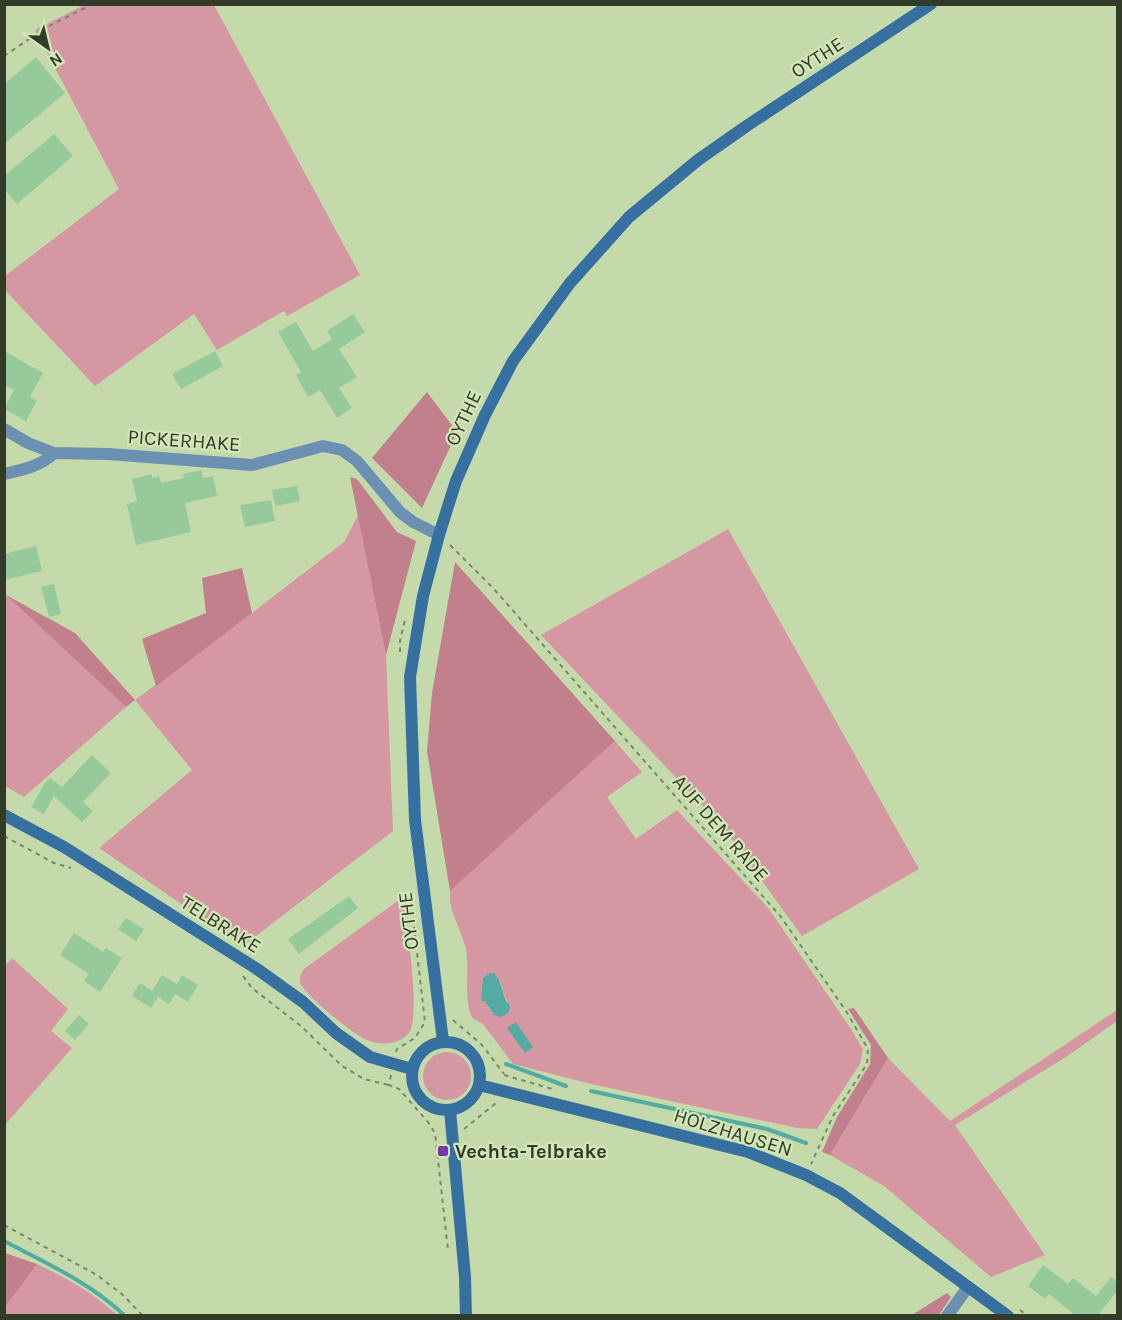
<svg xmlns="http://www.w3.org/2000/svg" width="1122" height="1320" viewBox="0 0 1122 1320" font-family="Karla,sans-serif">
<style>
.green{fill:#d597a2;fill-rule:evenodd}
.forest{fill:#c27f8c}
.water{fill:#54aba3}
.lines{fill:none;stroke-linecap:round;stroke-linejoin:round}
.stream{stroke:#54aba3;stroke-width:4}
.building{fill:#97ca9b}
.path{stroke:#7c8a6a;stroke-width:2;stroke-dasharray:4.5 4.5;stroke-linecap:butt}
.street{stroke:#6c90b2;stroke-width:12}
.secondary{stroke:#3670a1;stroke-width:12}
.poi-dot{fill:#7937ab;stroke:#d2e7b7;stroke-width:2}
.labels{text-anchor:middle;stroke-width:4.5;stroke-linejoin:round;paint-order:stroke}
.street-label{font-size:20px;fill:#323a28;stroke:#d2e7b7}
.poi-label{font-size:20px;font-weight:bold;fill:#323a28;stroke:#d2e7b7;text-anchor:start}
</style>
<rect width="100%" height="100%" fill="#c5daab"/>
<path class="green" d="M84,5H214L360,275L287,316L284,311L217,350L194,314L95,386L4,289L5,276L119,189L35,30Z
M358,515L386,655L393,831L243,946L99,848L192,770L135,700L252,613L344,542Z
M728,529L919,869L802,936L722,826L541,635Z
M5,594L126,707L24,797L5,786Z
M615,741L642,772L607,797L636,839L677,810L769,909L853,1032L863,1050L860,1064L817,1129L797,1128L591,1084L513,1064L483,1024L472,1018C463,997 470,971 466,949C461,928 448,912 450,891ZM499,980L508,1004L490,1010L488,1003L481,1000L483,989Z
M403,897C406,920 422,1020 408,1034C398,1045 379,1046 365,1039C353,1034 302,993 300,982C299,977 302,972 304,969Z
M12,958L68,1009L51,1031L72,1048L5,1125L4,967Z
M1117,1010V1021L1066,1057L955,1125L1045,1255L991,1277L884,1186L830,1155L888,1058L950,1121Z
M423 1076a24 24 0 1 1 48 0a24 24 0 1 1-48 0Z
M37,1264C67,1278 93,1293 117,1315H5L4,1307Z"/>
<path class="forest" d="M427,392L457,432L422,508L372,458Z
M350,477L357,479L397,532L416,541L386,655Z
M455,562L615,741L450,891L427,751L432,693Z
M242,568L252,613L156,686L142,639L206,613L202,578Z
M6,595L75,633L135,700L126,707Z
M854,1008L888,1058L830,1155L822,1152L837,1117L870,1064L871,1045L848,1009Z
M5,1253L37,1264L5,1307L4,1253Z
M947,1293L951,1297L939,1315H912Z"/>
<path class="water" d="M490,973H494L499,980L506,1001L510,1006L509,1012L501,1017L494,1015L485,1001L483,1002L481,1000L483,978Z
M516,1022L533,1047L525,1053L507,1028Z"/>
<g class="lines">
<path class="stream" d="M506,1064L566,1086
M591,1091L767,1129L806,1143
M4,1241C46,1263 91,1283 125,1316"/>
</g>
<path class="building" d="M36,57L65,93L4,144V84Z
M54,134L73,156L17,204L4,189V176Z
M353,314L365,332L339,349L357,377L339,388L352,408L337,418L320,390L308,397L296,375L301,372L278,332L296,322L313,351L332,339L327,331Z
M4,351L43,373L30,397L37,401L26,421L4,409L14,390L4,385Z
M215,351L223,366L181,389L172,374Z
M201,470L203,478L213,476L217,496L185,503L191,532L136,545L127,504L137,501L132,479L152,474V478L159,476L161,483L184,478L183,474Z
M297,486L300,501L275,506L272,490Z
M271,500L275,521L245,527L240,505Z
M36,546L42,571L4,580V554Z
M54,584L61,614L49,617L41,587Z
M92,755L111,773L83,802L93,811L82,822L54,796L44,814L31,807L45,783L50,778L62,787Z
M349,896L358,908L299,954L288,939Z
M126,918L144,929L136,941L118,929Z
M74,933L103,952L106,948L122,958L100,992L84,981L89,974L60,955Z
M162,975L177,984L182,975L198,985L188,1002L175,994L169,1004L158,997L151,1008L132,996L140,983L152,991Z
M79,1015L89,1024L75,1040L65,1031Z
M1043,1265L1068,1284L1073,1278L1096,1296L1111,1277L1118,1283V1290L1097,1316H1076L1049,1294L1045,1299L1028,1286Z"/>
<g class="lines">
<path class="path" d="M4,56L47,27L93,4
M450,545L494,589L781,917L846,1011L868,1049L867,1064L833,1116L811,1164
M400,652V641L405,620
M4,836L54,863L71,868
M243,976L252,988L302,1027L342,1066L364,1079L389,1085
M453,1020L482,1045L504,1074
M396,1052L397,1049L415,1038L425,1022L414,927
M391,1075L389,1085L399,1089L428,1122L435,1133L448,1250
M504,1075L556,1090
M464,1129L496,1103
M4,1225L97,1275L123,1295L143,1316
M1020,1310L1028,1316"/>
<path class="street" d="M4,429L28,443L54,453L108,454L252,465L323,446L342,450L357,461L400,512L413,522L439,535
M4,474C21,470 42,466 54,453
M947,1316L968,1287"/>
<path class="secondary" d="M4,815L64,847L257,969L303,1002L336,1033L370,1057L412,1069
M443,1041L415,820L410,677L423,596L439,535L456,481L485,415L513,361L570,283L629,217L698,160L748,125L931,4
M412 1076a34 34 0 1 1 68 0a34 34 0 1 1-68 0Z
M479,1085L748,1152L806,1175L840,1193L1008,1316
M450,1110L465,1277L466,1316"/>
</g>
<rect class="poi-dot" x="437" y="1145" width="12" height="12" rx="3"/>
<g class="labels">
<g class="street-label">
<text transform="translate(817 57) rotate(-33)" y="7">OYTHE</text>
<text transform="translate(463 418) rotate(-65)" y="7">OYTHE</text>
<text transform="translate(184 440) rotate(4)" y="7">PICKERHAKE</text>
<text transform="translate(721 828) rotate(49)" y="7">AUF DEM RADE</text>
<text transform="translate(408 921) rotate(-97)" y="7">OYTHE</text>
<text transform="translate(221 924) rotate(32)" y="7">TELBRAKE</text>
<text transform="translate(733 1132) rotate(17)" y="7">HOLZHAUSEN</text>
</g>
<g class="poi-label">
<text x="455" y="1158">Vechta-Telbrake</text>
</g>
</g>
<rect width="1122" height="1320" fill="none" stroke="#323a28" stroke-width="12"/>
<g transform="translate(48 48) rotate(146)" stroke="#d2e7b7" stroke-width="4.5" paint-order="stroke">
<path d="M0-4.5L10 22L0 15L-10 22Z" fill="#323a28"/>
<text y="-9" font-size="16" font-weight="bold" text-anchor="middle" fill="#323a28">N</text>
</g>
</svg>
